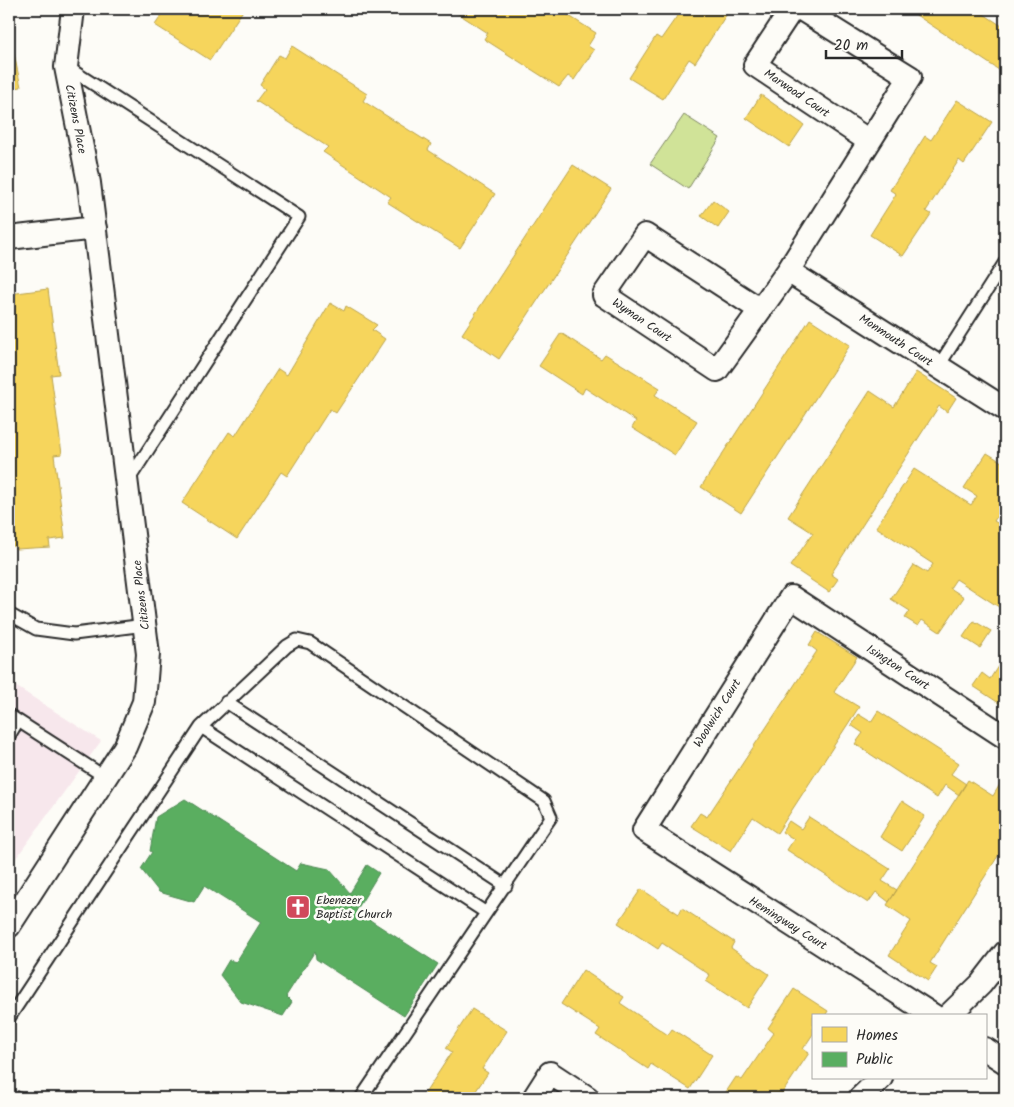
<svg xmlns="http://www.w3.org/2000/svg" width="1014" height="1107" viewBox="0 0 1014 1107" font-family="Kalam,sans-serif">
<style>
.built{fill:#f7e7ec}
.green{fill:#d0e398;stroke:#7e8762}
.homes{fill:#f6d55c;stroke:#b9a24d}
.public{fill:#5aae61;stroke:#4c8751}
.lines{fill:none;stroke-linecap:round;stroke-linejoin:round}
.lane-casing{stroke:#2b2b2b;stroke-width:15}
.street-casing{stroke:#2b2b2b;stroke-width:26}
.path{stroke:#2b2b2b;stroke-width:3;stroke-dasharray:5 4;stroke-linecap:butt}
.lane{stroke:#fdfcf7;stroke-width:11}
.street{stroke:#fdfcf7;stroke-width:22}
.labels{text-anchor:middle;stroke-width:5;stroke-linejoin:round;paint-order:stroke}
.street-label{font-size:12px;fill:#2b2b2b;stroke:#fdfcf7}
.poi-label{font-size:12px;fill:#2b2b2b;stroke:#fdfcf7;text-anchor:start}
</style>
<rect width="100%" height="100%" fill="#fdfcf7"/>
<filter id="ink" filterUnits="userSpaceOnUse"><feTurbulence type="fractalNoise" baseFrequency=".02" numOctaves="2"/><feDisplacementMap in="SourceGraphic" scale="10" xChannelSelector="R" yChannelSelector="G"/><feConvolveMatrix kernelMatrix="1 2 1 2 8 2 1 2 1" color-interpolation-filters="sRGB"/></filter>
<g filter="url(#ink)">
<path class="built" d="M9,682L101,741L9,868Z"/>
<path class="green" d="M684,115L720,138L688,189L650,164Z"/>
<path class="homes" d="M166,9H244L210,60L155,25Z
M451,9H558L596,33L588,46L594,50L574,80L568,76L559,87L484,39L488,33Z
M682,9H730L695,63L689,59L663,99L629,78L656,36L661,39Z
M907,9H976L1005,28V74Z
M9,30L21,87L9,89Z
M292,46L367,94L363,101L431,144L428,150L495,194L460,248L387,202L391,197L323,152L328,147L256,101L265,89L260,85L279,55L285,58Z
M761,95L804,125L789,147L746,118Z
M957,100L992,122L964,164L959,160L926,211L931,214L903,256L870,235L896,194L890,190L925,136L931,140Z
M573,165L611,189L499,359L462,334Z
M713,200L729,212L718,228L701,216Z
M48,289L59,374L51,375L62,454L54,455L65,538L49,540L50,547L16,549V546H9V294Z
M330,303L344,311L346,306L377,325L372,330L385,339L336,413L330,409L287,476L281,472L237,539L182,503L229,432L235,436L278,369L287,375Z
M810,319L850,345L741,513L701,487Z
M561,333L601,359L605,354L660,388L655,395L697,421L675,455L632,428L636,421L585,388L582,394L539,366Z
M916,372L956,398L947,412L939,406L831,574L838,579L829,592L790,566L813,533L788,517L870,391L894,407Z
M987,453L1005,464V515L1000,512L994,521L1005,528V611L956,579L950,588L964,597L940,632L922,620L918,626L905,618L910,611L891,599L914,565L927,573L933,564L876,527L914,469L971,505L977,496L964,488Z
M974,621L991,631L980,648L963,637Z
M817,632L857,657L834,692L859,707L777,833L753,817L731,851L691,826L700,813L707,817L817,651L809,645Z
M1005,655V707L973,686L982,673L990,679Z
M878,711L959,763L951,774L966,784L959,795L945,785L937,798L855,744L863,733L851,725L858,714L871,722Z
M1005,776V845L930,963L937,967L928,981L889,955L911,921L887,905L968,780L993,796Z
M902,801L925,816L902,851L880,837Z
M809,817L890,869L882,881L897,890L889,902L876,892L868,903L787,850L794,839L782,832L789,821L801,829Z
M641,889L679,914L682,908L734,942L731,948L769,974L747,1008L706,981L710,975L662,943L658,949L618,923Z
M583,970L624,997L620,1003L668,1035L672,1029L712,1055L690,1089L651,1064L648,1069L596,1035L600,1029L561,1004Z
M794,989L828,1011L825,1016H813V1034L803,1049L809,1053L779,1098H722L736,1077L742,1080L774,1033L768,1028Z
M472,1009L507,1031L482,1069L488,1073L471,1098H422L452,1052L446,1048Z"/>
<path class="public" d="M185,799L296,871L301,863L329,869L350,893L367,865L379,873L356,911L438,964L404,1016L316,959L315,951L286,996L292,1002L283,1016L241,1002L220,975L229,960L236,962L261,922L204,886L194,902L159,892L141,869L152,852L150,851L156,817Z"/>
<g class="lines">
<defs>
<path id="lane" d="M67,67L299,217L128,481
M938,367L1005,262
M9,614L36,629L74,634L145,625
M226,702L506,886
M9,715L105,777
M201,727L287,646L297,640L310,643L544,801L551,817L361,1098
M9,736L18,721
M9,1018L201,727L485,912"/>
<path id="street" d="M792,9L755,65L869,141
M9,238L95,228
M788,271L1005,409
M759,309L645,235L604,295L717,370L788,271L910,77L801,9
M9,926L125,747L144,702L148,654L89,183L66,67L73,9
M934,1016L644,830L791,597L1005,737
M948,1016L981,984L1005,953
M985,1049L1005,1062
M534,1098L550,1073L588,1098
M860,1098L881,1078"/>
</defs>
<use href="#lane" class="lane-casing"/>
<use href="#street" class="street-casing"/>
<path class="path" d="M9,1087L29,1098"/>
<use href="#lane" class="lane"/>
<use href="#street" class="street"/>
</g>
</g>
<defs>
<symbol id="church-square" viewBox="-11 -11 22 22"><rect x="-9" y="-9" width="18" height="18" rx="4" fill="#d1495b" stroke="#fdfcf7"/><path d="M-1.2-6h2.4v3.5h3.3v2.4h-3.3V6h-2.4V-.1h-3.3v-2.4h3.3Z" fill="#fff"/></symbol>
</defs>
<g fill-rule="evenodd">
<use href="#church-square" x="284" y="893" width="28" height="28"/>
</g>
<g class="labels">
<g class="street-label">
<text transform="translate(797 93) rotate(34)" y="4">Marwood Court</text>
<text transform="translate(76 119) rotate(79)" y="4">Citizens Place</text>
<text transform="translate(642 320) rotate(34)" y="4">Wyman Court</text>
<text transform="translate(896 340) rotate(33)" y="4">Monmouth Court</text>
<text transform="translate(141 595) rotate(-97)" y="4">Citizens Place</text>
<text transform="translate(898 667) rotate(33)" y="4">Isington Court</text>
<text transform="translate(717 713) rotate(-58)" y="4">Woolwich Court</text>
<text transform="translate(788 923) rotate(32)" y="4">Hemingway Court</text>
</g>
<g class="poi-label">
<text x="316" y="904">Ebenezer<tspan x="316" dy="14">Baptist Church</tspan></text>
</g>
</g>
<rect width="1014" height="1107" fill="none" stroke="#fdfcf7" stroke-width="30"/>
<rect x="15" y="15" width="984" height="1077" fill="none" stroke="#2b2b2b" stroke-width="2" filter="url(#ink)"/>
<rect x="812" y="1014" width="175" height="65" fill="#fdfcf7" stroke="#a9a8a5"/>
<rect x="822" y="1027" width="25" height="15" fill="#f6d55c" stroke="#a9a8a5"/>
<text x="856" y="1040" font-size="15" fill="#2b2b2b">Homes</text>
<rect x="822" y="1052" width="25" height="15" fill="#5aae61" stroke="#a9a8a5"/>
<text x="856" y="1064" font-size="15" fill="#2b2b2b">Public</text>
<path d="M826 50v8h76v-8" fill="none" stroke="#2b2b2b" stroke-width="2.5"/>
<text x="834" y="50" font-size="15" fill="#2b2b2b" stroke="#fdfcf7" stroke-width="4" paint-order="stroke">20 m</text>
</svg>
